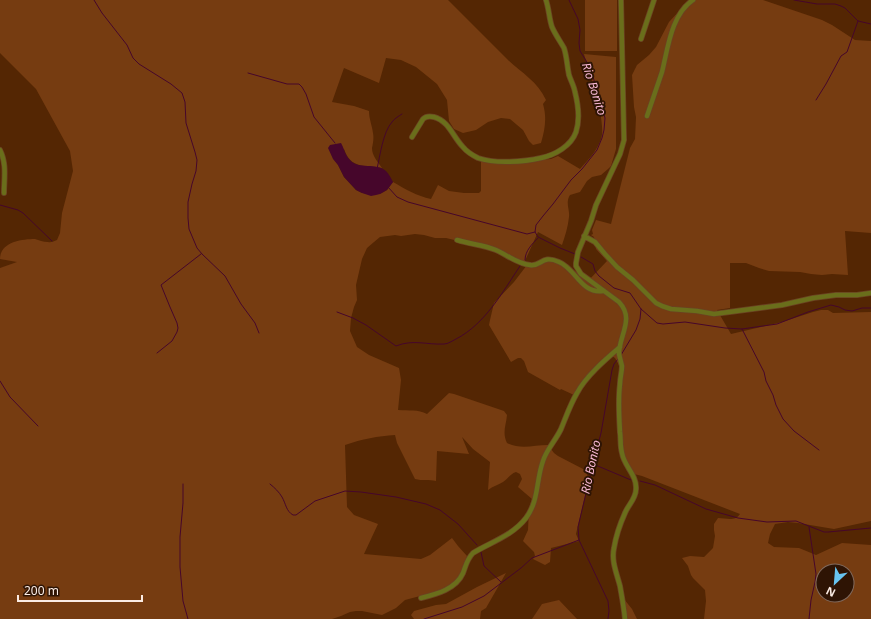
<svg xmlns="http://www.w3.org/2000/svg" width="871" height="619" viewBox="0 0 871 619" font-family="'Noto Sans',sans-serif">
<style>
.green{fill:#763c11;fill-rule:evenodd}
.water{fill:#46062b}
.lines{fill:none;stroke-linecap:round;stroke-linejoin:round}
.stream{stroke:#46062b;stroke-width:1}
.minor-casing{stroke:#6b4222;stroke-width:6}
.minor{stroke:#6a6e1b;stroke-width:4.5}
.labels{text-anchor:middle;stroke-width:4;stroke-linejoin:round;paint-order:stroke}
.water-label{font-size:12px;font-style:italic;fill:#f6b8d3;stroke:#2e1404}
</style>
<rect width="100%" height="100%" fill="#542603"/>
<path class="green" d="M0,0H448C468,20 488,40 508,60C522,73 538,82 546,100L543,104C547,118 545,129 541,143L533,145L529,141L523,130L510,119L501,118L488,122L476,130L463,133L454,129L449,121L447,100L437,84L416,67L401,60L386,58L379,83L344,68L332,102L354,106L369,111C369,119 372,125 373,133C374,138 373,143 372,148C372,156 378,162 382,168C364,165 351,169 344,149L333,158L338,165L344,177L356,190L362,193L380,194L387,190L393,182C405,189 417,196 431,199L438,185L449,191L464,193H479L481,191V159L507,162L551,159L558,156L580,169C588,160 597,151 601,139C607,122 589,72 584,54L616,57V149L611,166L608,169L601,175L592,177L587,181L580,192L570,195C565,203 570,209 569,217C568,227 565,236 562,245L538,232L524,263L495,252L471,244L446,238H435L424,235L415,234L401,236L395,235L380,237L374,242L367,248L362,259L356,285L357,300L354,307L351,318L350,331L357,347L369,355L399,368L401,380L398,410C409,411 418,409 427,414L449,393L454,394L504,411L507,415C506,426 502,432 507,443C521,450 534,445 548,445L554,453L558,456L585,470L589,479L576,534L579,541L551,548L550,562L545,565L533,559L535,556L534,552L523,541L528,530L529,508L532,499L518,487L522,479L520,474L516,472C510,474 508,479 503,482C498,485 493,486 488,490L490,462L473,449L463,438L462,437L469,454L437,451L436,481C429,479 422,481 415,479L397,443L395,435C378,436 362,439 345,445L347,507L354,515L378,524L364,554L421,559L430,555L452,538L458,546L467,556L465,561L460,581L439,591L405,600L396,608L382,615L362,611H356L350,612L341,616L332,619H0V268L17,262L0,259C0,242 22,239 35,239C39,240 43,242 48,242C51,243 54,241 57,240L60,233L62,213L73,171L70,151L36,89L0,53Z
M585,0H617V51H585Z
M695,0H763L822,20L832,25L855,40L871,41V233L845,231L848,275L832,274L822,275L811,274L800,272L769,271L759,268L746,263H730V308L717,310L731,334L782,322L813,312L821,310H828L833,313L871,312V521L834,529L798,523L788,522L775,524L770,534L768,543L774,547L799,548L816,555L842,543L871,545V619H704L706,601L705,590L693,578L691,575L688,566L682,558L690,556L704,557L713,548L715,536L714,530V524L718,518C726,518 735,522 740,514L642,476L634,474L623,456L619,388V365L615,358L612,356L610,357L574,395L561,389L560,390L528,372L524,361L521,358H518L511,362L489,325L490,320L494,303L514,282L527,265C540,262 555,259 567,266C574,269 581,276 588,281L607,261L596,249L594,237L591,235L593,234L592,230L596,220L611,224L630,148L635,139L636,117L634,107L632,75L637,65L649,55L656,47L669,22L681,9ZM823,571H847V595H823Z
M506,573L486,608L481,611L480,619H414L411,615L414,611L436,605L446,604L477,587Z
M624,599L632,609L637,619H627Z
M559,600L577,619H532L542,604Z"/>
<path class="water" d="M341,143C344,148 345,155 350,160C359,170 376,162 386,171C389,174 391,178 393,182L387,190L380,194L376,195L371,196L362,193L356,190L344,177L338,165L333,159L328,148L330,145Z"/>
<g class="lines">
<path class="stream" d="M94,0L102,13L127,45L133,58L139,64L171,84L182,93L185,102L186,123L195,152L197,160L196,171L192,184L188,202V218L189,229L197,248L202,254L225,276L241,304L255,323L259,333
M569,0L578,19L580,30L579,43L580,51L590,67L597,90L605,118L604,130L602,138L597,150L582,169L571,180L553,204L543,216L536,225L535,232L538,237L560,248L575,254
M794,0L817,4H835L841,6L845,8L858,21L871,24
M248,73L287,84H299L302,87L306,94L314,117L335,143
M816,100L826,84L841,56L847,52L858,21
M377,169C380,156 383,132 392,122C395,118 399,116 402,114
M388,187L397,197L408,202L527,234L535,232
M0,205L18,210L23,213L52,241
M581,257L593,264L595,271L599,276L614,288L630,293L641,309L657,323L663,324L685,322L725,328L742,329L777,324L808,312L831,305L839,307L845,310L852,311L862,308H871
M525,260C525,251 532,244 538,238
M337,312L353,318L366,325L396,346C413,339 427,345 444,344C448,344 452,341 456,339C485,324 502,293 520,266
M742,329L764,372L766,381L773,395L776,405L783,419L794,431L819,450
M157,353L172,341L177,332L178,328L177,323L170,307L161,285L201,254
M621,355L636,330L640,319L641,309
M0,381L10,397L38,426
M593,464L631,480
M640,481L655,485L706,509L738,518L767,522L796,521L824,532H828L871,528
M183,484V503L180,537V567L183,601L188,619
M270,484C275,488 279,492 282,497C286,504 286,511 293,515H296L315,501L345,491L361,492L396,497L426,504L440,510L458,524L477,545
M809,527L816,574L815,582L811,600L809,619
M481,552L484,566L501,582
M424,619L462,607L484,596L521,568L532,558L579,540
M608,619L609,611L608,601L579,540L578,527L593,464L601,433L612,370L614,364L618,359"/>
<defs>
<path id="minor" d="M621,0L624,140L620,154L596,205L591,221L578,252L576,263V266L581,274L619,302C635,319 619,335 619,354C620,358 621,362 622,366C622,372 620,378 620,384C618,400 619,416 620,432C621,439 620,446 622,453C624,466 637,475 636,489C636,499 628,505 625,513C620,524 616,536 614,548C611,561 617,574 620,586C622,597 624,608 625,619
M641,39L654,0
M647,116C652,101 657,87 662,72C668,48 671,15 693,0
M412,137L423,119C426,116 430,116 434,117C449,121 453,137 463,147C467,152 472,155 478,158C495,164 524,162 541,158C555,155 571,146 576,132C580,120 578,104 575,92C574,86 571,81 569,75C567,66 567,57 564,48C560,41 555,34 552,27C549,18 549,9 546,0
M0,150C7,164 4,179 4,193
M584,236L595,242L605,254L617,267L633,280L656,303L662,306L671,309L697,311L714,314L782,305L813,298L836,295H857L871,293
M457,240C470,244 484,245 496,250C507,255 518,264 530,265C542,267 541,254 559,262C576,269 581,294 603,291
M421,598C437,594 456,589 463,573C466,565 467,559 473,553C491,542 512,536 526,518C539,501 536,480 543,461C546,450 556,440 561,429C566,417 570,405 577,393C586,376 606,359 620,347"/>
</defs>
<use href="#minor" class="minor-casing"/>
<use href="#minor" class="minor"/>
</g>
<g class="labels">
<g class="water-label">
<text transform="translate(594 89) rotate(72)" y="4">Rio Bonito</text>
<text transform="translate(591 467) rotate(-78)" y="4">Rio Bonito</text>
</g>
</g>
<g transform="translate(835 583) rotate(206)"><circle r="19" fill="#2e1404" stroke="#806a5e"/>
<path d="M0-3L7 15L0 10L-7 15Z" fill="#68c4f0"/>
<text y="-6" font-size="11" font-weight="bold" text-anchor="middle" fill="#fbece4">N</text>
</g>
<path d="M18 595v6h124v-6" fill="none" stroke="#fbece4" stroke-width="2"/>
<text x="24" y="595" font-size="12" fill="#fbece4" stroke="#2e1404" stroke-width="3" paint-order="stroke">200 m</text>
</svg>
